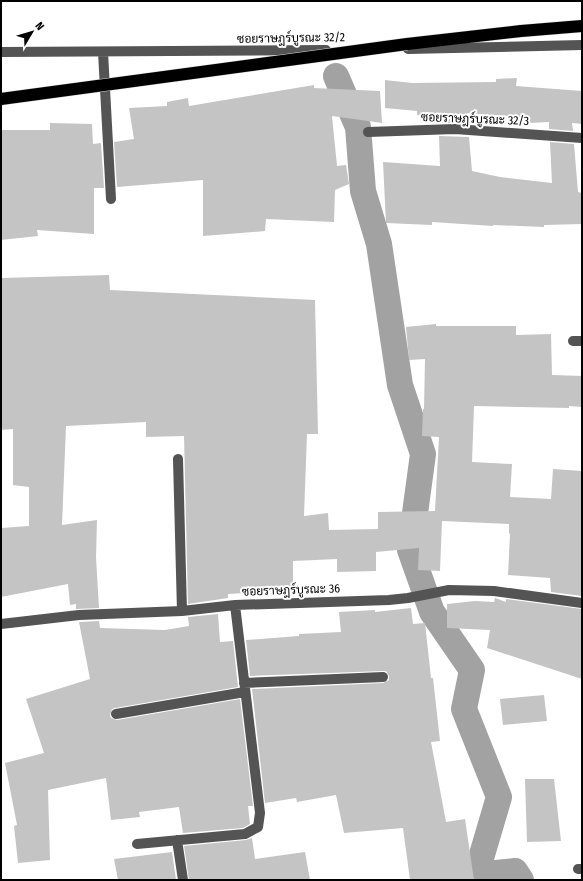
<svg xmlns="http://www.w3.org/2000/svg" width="583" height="881" viewBox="0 0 583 881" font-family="'Fira Sans Condensed',Sarabun,sans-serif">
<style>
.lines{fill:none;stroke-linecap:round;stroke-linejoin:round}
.canal{stroke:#a2a2a2;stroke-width:26}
.building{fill:#c4c4c4}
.highway-casing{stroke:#dbdbdb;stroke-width:13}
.minor{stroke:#545454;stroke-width:10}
.highway{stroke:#000;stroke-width:12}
.highway-bridge-casing{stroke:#dbdbdb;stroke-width:13;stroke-linecap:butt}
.highway-bridge{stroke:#000;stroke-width:12}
.labels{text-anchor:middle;stroke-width:4;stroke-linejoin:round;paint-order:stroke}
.street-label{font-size:12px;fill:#000;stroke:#fff}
</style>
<rect width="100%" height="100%" fill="#fff"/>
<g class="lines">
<path class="canal" d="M336,76L358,127L363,191L379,244L400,385L423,454L410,550L432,612L472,670L464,709L499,797L476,875L515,871L521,880"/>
</g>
<path class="building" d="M517,78L516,86L582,91V124L572,123L573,131L549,129V122L529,123V118L467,113L468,123H439L438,117L417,115V111L385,108V80L412,83L496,82V79Z
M314,85V88L380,91L382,123L332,116L337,166L346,165L349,184L335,190L334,222L266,219L265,231L203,236V180L117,187L114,142L134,139L129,108L167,106V102L188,98L189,106Z
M50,123L92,124L93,144L101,143L104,188H94V234L37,230L38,236L1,240V130H50Z
M439,136L469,137L472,171L500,177L552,183L550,142L574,144L578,192L582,193V224L544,225V227L493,225V226L432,222V225L386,223L383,162L440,166Z
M109,275L110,290L315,300L318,434H307L304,516L328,513L329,530L378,529V512L435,511L439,437L422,436L423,409H424L425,359L409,360L406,327L436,324V326H516V335L551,334L552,375L582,376V407L569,406V408L474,406L472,462L512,464L510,497L551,499L553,469L582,471V596L551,592L550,578L508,575L510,534L509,533V524L442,521L440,571L418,570L419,548L376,552V571L337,572V559L293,561V590L228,594V598L188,604L184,436L146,437V422L66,426L62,525L97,520L96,557L99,608L76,609V604L70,605L68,584L1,597V528L29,526V487L13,485V429L1,430V278Z
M495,598L506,602V599L582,609V679L487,648L490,630L447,628V604L475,601L494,602Z
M411,608L413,624L425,623L431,678H433L440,741L431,742L446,822L465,819L474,880H410L403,828L344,833L336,795L297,802L296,798L265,803L252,689L383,683L389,680V676L386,671H383L250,676L246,640L299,636V634L341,632L339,612L375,610V612Z
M218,614L220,642L233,641L238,687L115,708L112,709L110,715L111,718L117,720L240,699L253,806H248L250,824L243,828L183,833L179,807L139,812L140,817L111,820L106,778L48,790L50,860L18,863L14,826L17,825L5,763L44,753L26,699L90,679L79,622L99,621L100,628L165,630L189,626L188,617Z
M544,695L547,721L503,725L500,699Z
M525,779H554L561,841L527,842Z
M252,838L255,859L305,852L310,880H189L184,846L246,840Z
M172,852L176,880H118L114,859Z"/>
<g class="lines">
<defs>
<path id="highway" d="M407,44L521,31L582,26"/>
</defs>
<use href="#highway" class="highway-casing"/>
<path class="minor" d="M408,49L582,45
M1,52L326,50
M103,52L111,199
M368,132L455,129L582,138
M573,341H582
M178,459L182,611
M1,624L79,615L182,611L235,605L389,600L408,598L449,590L494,591L582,603
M244,683L383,677
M116,714L245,692
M177,840L183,880
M137,844L245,834L258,827L260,813L235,605
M578,869H582"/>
<use href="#highway" class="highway"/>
<defs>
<path id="highway-bridge" d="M1,99L407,44"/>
</defs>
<use href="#highway-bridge" class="highway-bridge-casing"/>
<use href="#highway-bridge" class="highway-bridge"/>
</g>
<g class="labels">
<g class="street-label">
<text transform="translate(291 38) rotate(-1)" y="4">ซอยราษฎร์บูรณะ 32/2</text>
<text transform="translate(475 119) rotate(2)" y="4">ซอยราษฎร์บูรณะ 32/3</text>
<text transform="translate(291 590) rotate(-2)" y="4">ซอยราษฎร์บูรณะ 36</text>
</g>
</g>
<rect width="583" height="881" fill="none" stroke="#000000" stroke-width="4"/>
<g transform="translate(32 32) rotate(52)" stroke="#ffffff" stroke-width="3" paint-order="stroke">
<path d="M0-3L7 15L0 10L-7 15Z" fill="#000000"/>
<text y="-6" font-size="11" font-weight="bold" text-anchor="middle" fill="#000000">N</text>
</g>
</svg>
